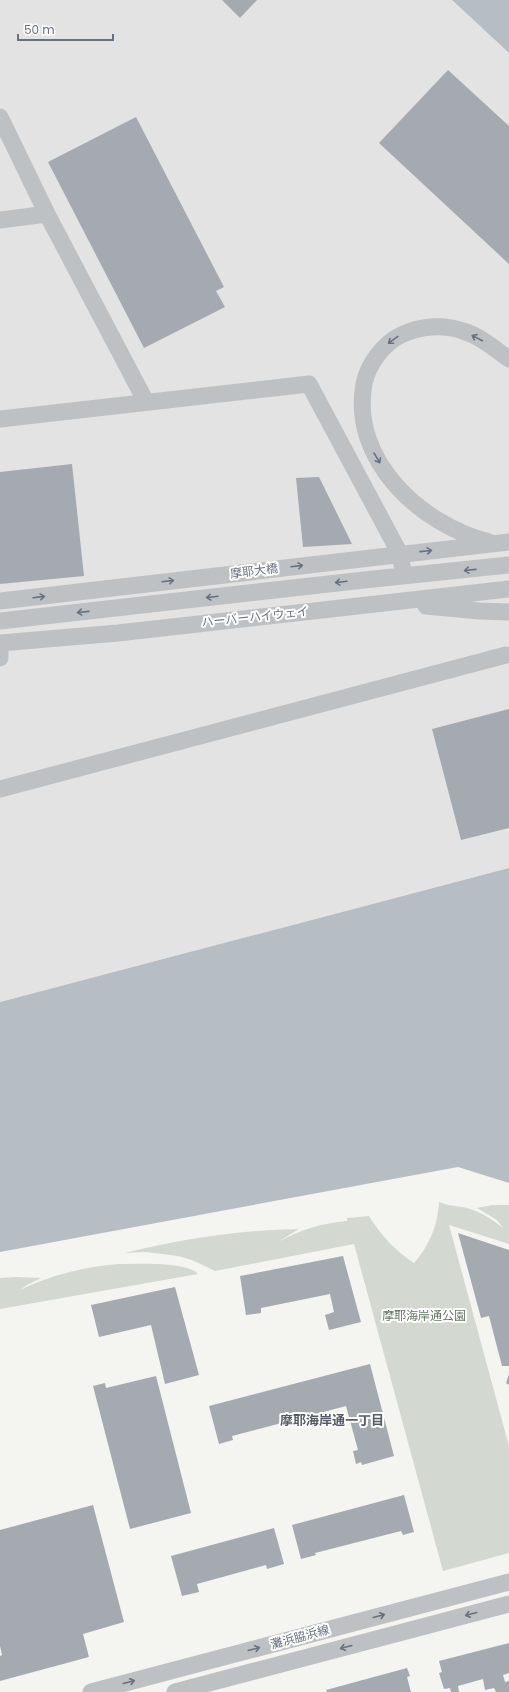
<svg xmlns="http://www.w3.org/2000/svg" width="509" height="1692" viewBox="0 0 509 1692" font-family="Poppins,'Noto Sans JP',sans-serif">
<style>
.built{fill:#e2e3e2}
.green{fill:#d3d9d1}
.water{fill:#b6bec3}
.building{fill:#a4aaaf}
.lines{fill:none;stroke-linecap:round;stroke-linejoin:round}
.minor{stroke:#bec1c4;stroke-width:17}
.oneway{stroke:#67727e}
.labels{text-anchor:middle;stroke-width:4;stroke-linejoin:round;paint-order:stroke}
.street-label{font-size:12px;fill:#67727e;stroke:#fff}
.park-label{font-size:12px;fill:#677765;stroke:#fff}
.neighbourhood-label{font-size:13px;font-weight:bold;fill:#545b65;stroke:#fff}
</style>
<rect width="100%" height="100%" fill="#f4f4f1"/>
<path class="built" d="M0,0H452L509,53V868L0,1002Z"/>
<path class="green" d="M439,1202C448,1206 457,1206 467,1208C481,1212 492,1219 503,1228L497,1220L477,1208L492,1205H509V1244L449,1225L509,1446V1553L443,1571L354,1244L215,1271L192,1260L178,1256L146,1252L125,1253C182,1239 240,1230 299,1229L278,1242C300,1230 322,1223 347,1221V1218L369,1216C381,1235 395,1251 414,1263C429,1246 438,1225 439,1202Z
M118,1264C134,1264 188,1261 198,1274L0,1309V1278L16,1277L41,1278L27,1285L20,1290C51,1275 84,1267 118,1264Z"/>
<path class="water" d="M452,0H509V53Z
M509,868V1183L458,1167L0,1252V1002Z"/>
<path class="building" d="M222,0H257L240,18Z
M448,70L509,126V264L379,143Z
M136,117L224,287L216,291L225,307L144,348L48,162Z
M72,464L84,576L0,584V472Z
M319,477L352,544L303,547L296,478Z
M509,709V828L461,840L432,729Z
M458,1233L509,1250V1366H502L489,1316L481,1318Z
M343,1256L361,1322L329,1330L325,1315L334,1312L330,1294L261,1308V1313L246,1315L240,1276Z
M175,1287L199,1375L165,1384L151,1325L99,1337L91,1305Z
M370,1364L394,1456L362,1465L361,1462L356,1464L353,1451L358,1450L346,1406L232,1436L233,1440L219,1444L209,1406Z
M509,1374V1385L506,1383Z
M156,1376L191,1513L130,1529L93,1386L105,1383L106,1388Z
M404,1495L414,1532L403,1535L401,1531L315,1553L316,1555L301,1559L292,1525Z
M93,1505L124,1622L83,1634L89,1657L0,1681V1656L2,1655L0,1646V1530Z
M274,1528L284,1564L267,1569L266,1565L197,1584L199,1592L182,1596L171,1556Z
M509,1643V1673L503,1675L505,1682L509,1681V1692H496L494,1688L485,1690L483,1679L458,1686L459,1692H451L450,1688L444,1689L439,1673L442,1672L439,1661Z
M407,1668L410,1676L407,1677L411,1692H327L326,1690Z"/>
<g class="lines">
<path class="minor" d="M0,117L47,214L146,402
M0,220L47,214
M0,419L309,384L400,554L404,576
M489,542C421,525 350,460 364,384C368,364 383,344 401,335C420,326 443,324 463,331C480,336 495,349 509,359
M0,601L509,542
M426,606L479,611L509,612
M0,621L364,580L509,565
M0,643L118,633L509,589
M0,652V658
M0,789L506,655
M91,1692L509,1582
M175,1692L509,1604"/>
</g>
<defs><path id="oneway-shaft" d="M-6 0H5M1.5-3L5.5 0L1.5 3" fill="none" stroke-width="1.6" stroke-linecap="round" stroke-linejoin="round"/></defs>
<g class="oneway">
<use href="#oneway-shaft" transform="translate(477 338) rotate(-152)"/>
<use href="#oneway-shaft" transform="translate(393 340) rotate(144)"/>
<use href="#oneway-shaft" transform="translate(377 458) rotate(59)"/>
<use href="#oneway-shaft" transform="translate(426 551) rotate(-6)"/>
<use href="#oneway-shaft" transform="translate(297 566) rotate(-7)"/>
<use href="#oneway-shaft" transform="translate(470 570) rotate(174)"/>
<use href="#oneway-shaft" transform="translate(168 581) rotate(-7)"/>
<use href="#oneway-shaft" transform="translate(341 582) rotate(173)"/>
<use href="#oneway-shaft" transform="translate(39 597) rotate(-7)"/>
<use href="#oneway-shaft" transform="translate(212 597) rotate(173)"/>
<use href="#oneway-shaft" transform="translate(83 612) rotate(174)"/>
<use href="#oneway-shaft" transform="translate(471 1614) rotate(165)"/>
<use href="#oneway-shaft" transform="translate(379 1616) rotate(-15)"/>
<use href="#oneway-shaft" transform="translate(346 1647) rotate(165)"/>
<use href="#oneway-shaft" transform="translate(254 1649) rotate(-15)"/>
<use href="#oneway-shaft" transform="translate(129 1682) rotate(-15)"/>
</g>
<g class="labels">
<g class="street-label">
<text transform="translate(254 571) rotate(-7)" y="4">摩耶大橋</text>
<text transform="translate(255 617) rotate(-6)" y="4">ハーバーハイウェイ</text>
<text transform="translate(300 1637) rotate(-15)" y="4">灘浜脇浜線</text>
</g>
<g class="park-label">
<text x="424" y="1320">摩耶海岸通公園</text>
</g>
<g class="neighbourhood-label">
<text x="332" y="1425">摩耶海岸通一丁目</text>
</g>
</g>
<path d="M18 34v6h95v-6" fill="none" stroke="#67727e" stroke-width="2"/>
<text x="24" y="34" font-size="12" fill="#67727e" stroke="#ffffff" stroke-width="3" paint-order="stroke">50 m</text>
</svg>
